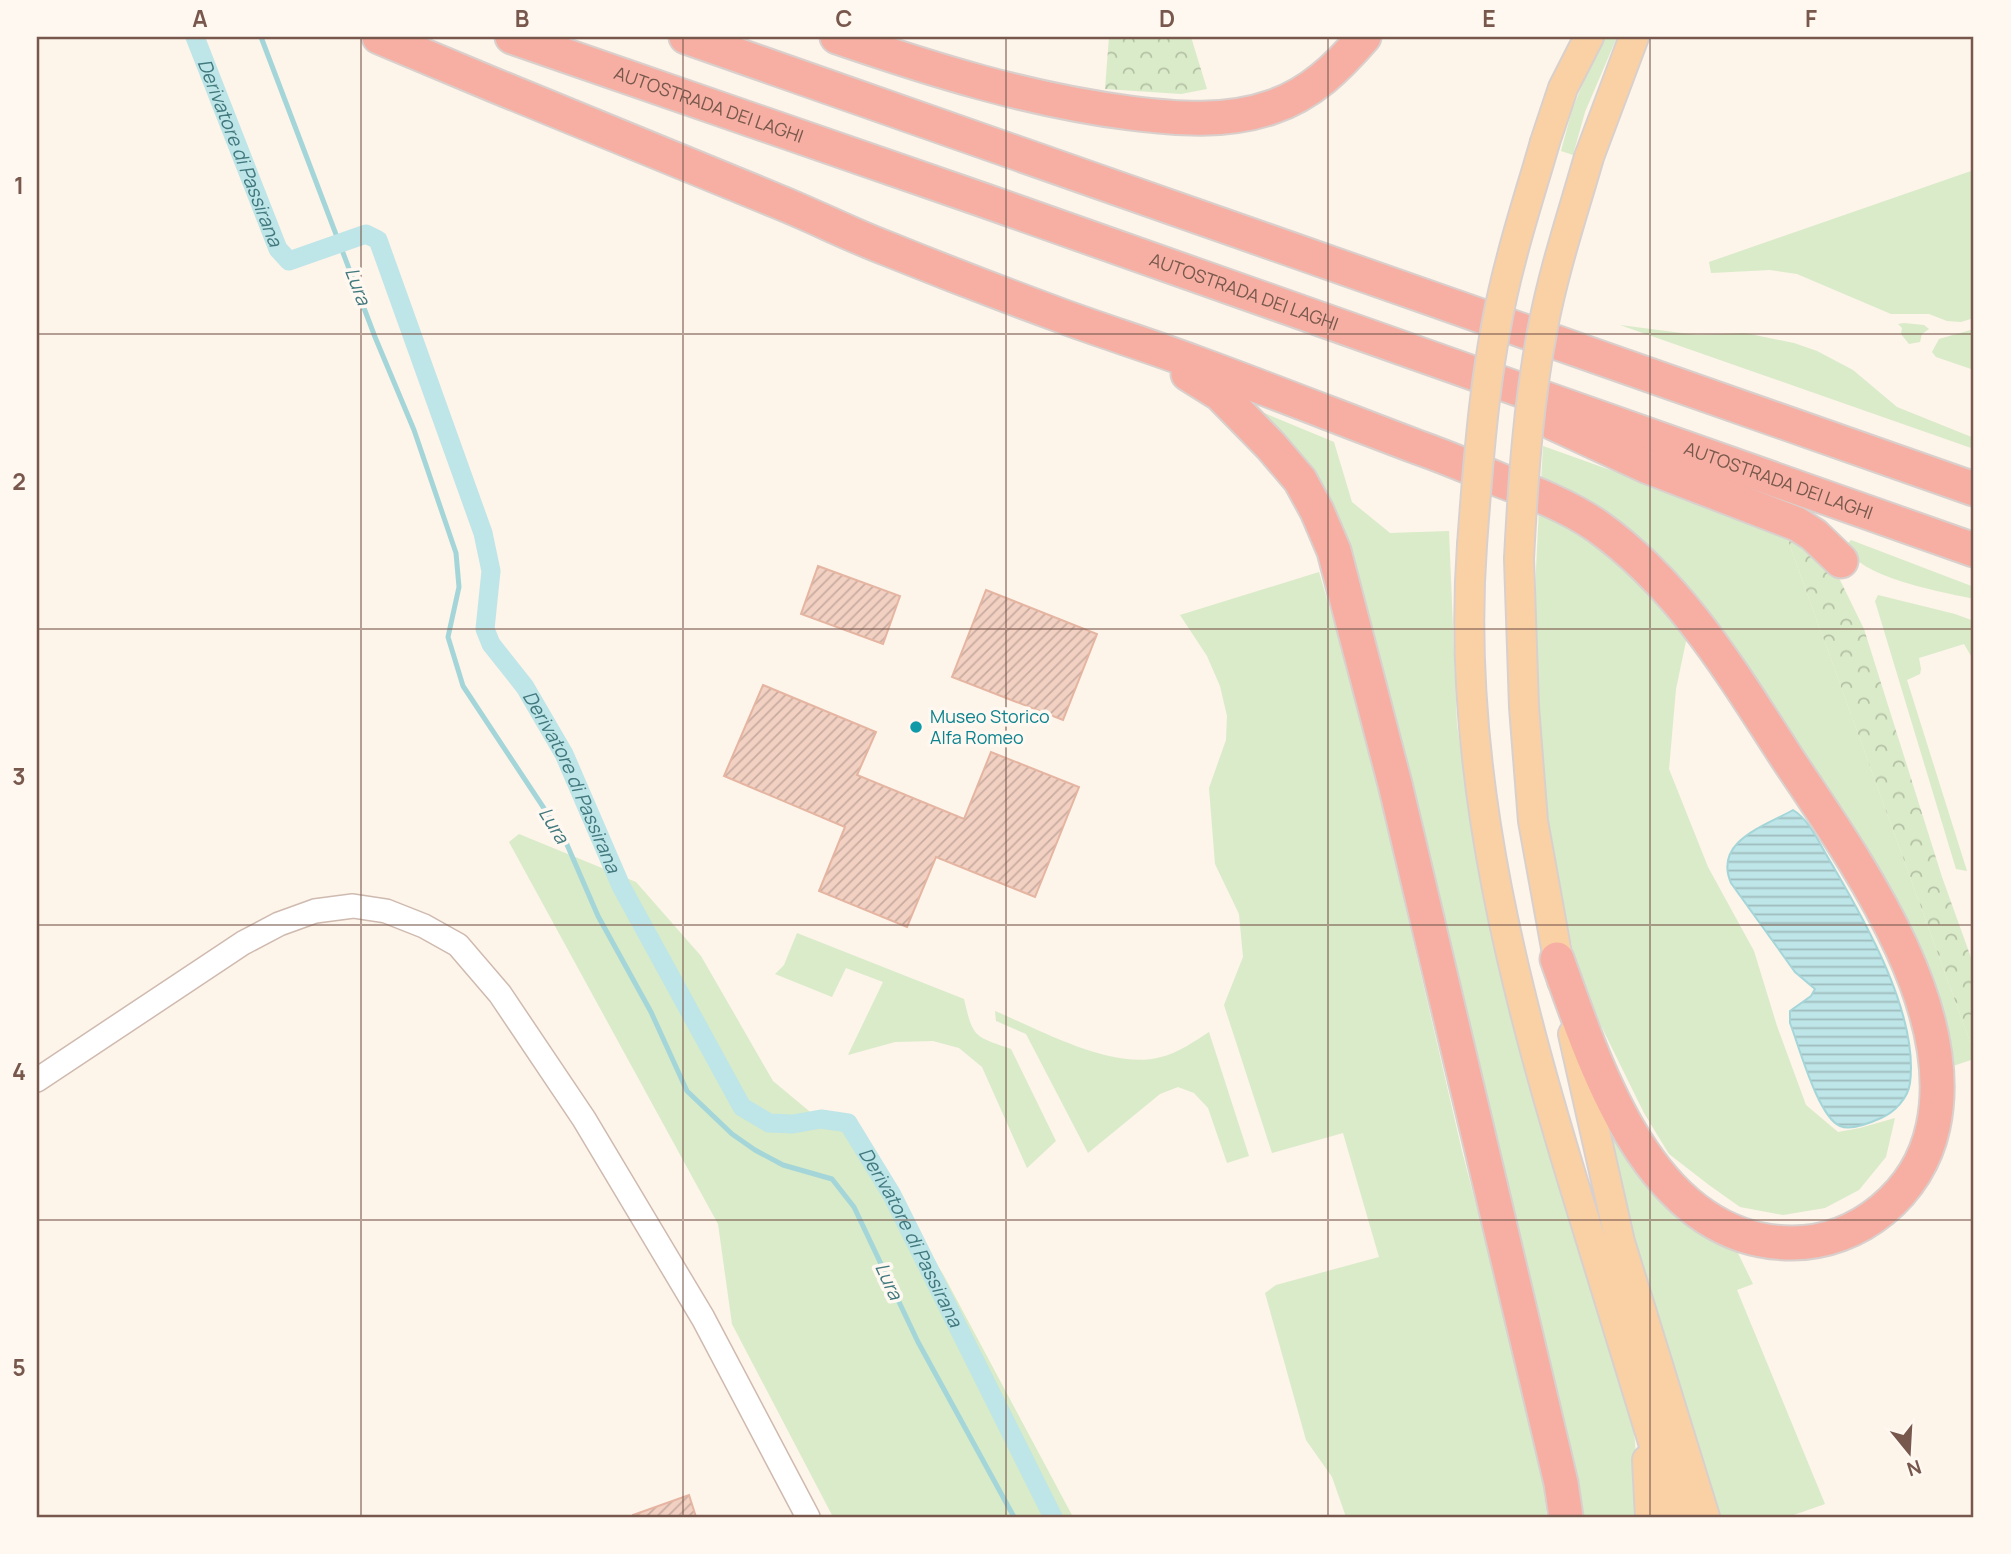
<svg xmlns="http://www.w3.org/2000/svg" width="2011" height="1554" viewBox="0 0 2011 1554" font-family="Manrope,sans-serif">
<style>
.green{fill:#d9ebc8}
.forest{fill:url(#forest-crowns)}
.water{fill:url(#water-rules);stroke:#a4d6d9;stroke-width:2}
.lines{fill:none;stroke-linecap:round;stroke-linejoin:round}
.stream{stroke:#a4d6d9;stroke-width:5}
.canal{stroke:#bee5e7;stroke-width:19}
.building{fill:url(#building-hatch);stroke:#e5b5a2;stroke-width:2}
.minor-casing{stroke:#cfbaaf;stroke-width:26}
.major-casing{stroke:#d9d0cd;stroke-width:32}
.highway-casing{stroke:#d9d0cd;stroke-width:37}
.minor{stroke:#fff;stroke-width:23}
.major{stroke:#fad1a4;stroke-width:28}
.highway{stroke:#f6afa2;stroke-width:33}
.major-bridge-casing{stroke:#d9d0cd;stroke-width:32;stroke-linecap:butt}
.major-bridge{stroke:#fad1a4;stroke-width:28}
.grid{fill:none;stroke:#78584d;stroke-width:2;stroke-opacity:0.55}
.culture-dot{fill:#0f9aa8;stroke:#fff8f1;stroke-width:2.5}
.labels{text-anchor:middle;stroke-width:7;stroke-linejoin:round;paint-order:stroke}
.street-label{font-size:18px;fill:#78584d;stroke:#fff8f1}
.culture-label{font-size:18px;fill:#0d838f;stroke:#fff8f1;text-anchor:start}
.water-label{font-size:19px;font-style:italic;fill:#40787d;stroke:#fff8f1}
.neatline{fill:none;stroke:#78584d;stroke-width:2.5}
.grid-label{font-size:23px;text-anchor:middle;font-weight:bold;fill:#78584d}
</style>
<defs>
<pattern id="forest-crowns" width="20" height="18" patternUnits="userSpaceOnUse" patternTransform="scale(1.75)"><rect width="20" height="18" fill="#d9ebc8"/><path d="M2 6a3 3 0 1 1 6 0M12 15a3 3 0 1 1 6 0" fill="none" stroke="#b5c1a5"/></pattern>
<pattern id="water-rules" width="6" height="5" patternUnits="userSpaceOnUse" patternTransform="scale(1.75)"><rect width="6" height="5" fill="#bee5e7"/><path d="M0 2.5h6" fill="none" stroke="#9fbcbd"/></pattern>
<pattern id="building-hatch" width="6" height="6" patternUnits="userSpaceOnUse" patternTransform="scale(1.75)"><rect width="6" height="6" fill="#f2d0c2"/><path d="M-1 1l2-2M0 6l6-6M5 7l2-2" fill="none" stroke="#c9aca0"/></pattern>
</defs>
<rect width="100%" height="100%" fill="#fdf4ea"/>
<path class="green" d="M1602,37H1617L1585,112L1573,155L1561,151L1572,110Z
M1974,170V318L1961,322L1947,321L1929,314H1891L1797,274L1770,270L1711,273L1709,262Z
M1904,323L1924,325L1929,329L1922,334L1920,342L1909,344L1901,334L1902,328L1898,324Z
M1620,325L1697,335L1745,333L1794,343L1817,351L1853,370L1897,407L1974,438V449Z
M1974,329V370L1936,357L1932,352L1939,339Z
M1228,398L1334,442L1352,502L1390,533L1449,531L1457,725L1489,921L1531,1088L1630,1403L1635,1441L1639,1517H1575L1341,549Z
M1543,446L1700,502L1783,527L1974,1053V1059L1944,1069L1754,688L1541,483Z
M1539,508L1604,544L1689,627L1676,689L1669,769L1708,867L1754,951L1777,1026L1806,1105L1838,1132L1860,1128L1895,1118L1886,1157L1859,1190L1825,1208L1783,1215L1740,1207L1709,1185L1669,1154L1644,1113L1579,981L1552,848L1540,758L1534,610Z
M1851,540L1974,587V599C1944,592 1856,578 1846,545Z
M1319,572L1347,667L1379,793L1462,1151L1538,1441L1547,1517H1346L1332,1477L1306,1440L1265,1293L1276,1285L1379,1257L1343,1133L1272,1153L1224,1005L1243,957L1239,914L1215,864L1209,788L1226,740L1227,716L1220,686L1207,656L1180,615Z
M1878,595L1955,614L1974,621V661L1964,644L1919,658L1921,669L1920,674L1907,680L1967,871L1956,869L1875,601Z
M519,834L636,882L701,956L773,1081L821,1121L856,1135L943,1274L1073,1517H833L732,1324L718,1224L509,842Z
M797,933L964,999C973,1038 974,1036 1011,1049L1056,1141L1027,1168L982,1067L959,1048L933,1041L895,1042L848,1055L883,982L846,968L832,997L775,974L784,965Z
M995,1011C1040,1030 1113,1071 1161,1057C1178,1053 1195,1041 1209,1032L1249,1156L1227,1163L1208,1108L1194,1093L1178,1087L1160,1094L1088,1153L1026,1034L996,1021Z
M1597,1093L1733,1243L1753,1284L1737,1290L1825,1504L1788,1517H1717L1630,1240Z"/>
<path class="forest" d="M1109,37H1191L1207,89L1181,94L1105,89Z
M1783,527L1820,553L1840,580L1864,629L1942,877L1974,966V1053Z"/>
<path class="water" d="M1793,810C1810,820 1820,845 1830,861C1864,919 1919,1014 1910,1083C1908,1098 1895,1112 1881,1118C1870,1123 1851,1131 1840,1126C1818,1117 1799,1046 1790,1023V1011L1811,996L1815,989L1795,972L1731,883C1713,841 1765,826 1793,810Z"/>
<g class="lines">
<path class="stream" d="M261,37L375,337L414,430L456,553L459,587L448,637L463,686L565,840L598,916L651,1012L687,1091L732,1134L755,1150L783,1165L832,1179L854,1207L918,1342L1014,1517"/>
<path class="canal" id="s1" d="M195,37L278,249L289,261L366,234L378,240L483,533L491,571L485,629L491,644L525,687L564,754L621,886L742,1107L769,1123L793,1124L821,1119L848,1123L892,1195L1053,1517"/>
</g>
<path class="building" d="M818,566L900,596L883,644L801,614Z
M986,590L1097,634L1063,720L952,677Z
M763,685L876,732L857,775L964,819L991,752L1079,787L1035,897L936,857L907,927L819,891L845,827L724,776Z
M689,1495L696,1517H633V1515Z"/>
<g class="lines">
<defs>
<path id="minor" d="M37,1080L243,943L279,924L315,911L353,906L386,911L424,926L458,945L500,994L584,1119L703,1318L808,1517"/>
<path id="major" d="M1545,142L1563,88L1589,37
M1589,157L1634,37
M1472,545C1455,776 1518,1005 1586,1224C1616,1322 1646,1420 1676,1517
M1519,559L1524,707L1533,821L1562,981
M1573,1034L1620,1242L1705,1517
M1647,1460L1650,1517"/>
<g id="highway">
<path d="M379,37C512,93 646,148 779,202C816,217 851,235 888,249C945,272 1002,294 1059,315C1105,332 1151,346 1196,363C1270,390 1343,419 1417,447C1446,457 1474,469 1502,481C1534,493 1568,506 1597,526C1681,586 1732,673 1787,758C1852,856 1960,1003 1933,1127C1919,1193 1859,1243 1792,1243C1650,1243 1596,1067 1557,959"/>
<path id="s2" d="M512,37L983,200L1974,550"/>
<path d="M686,37L1974,489"/>
<path d="M837,37C933,70 1029,100 1130,113C1177,119 1227,123 1272,107C1311,94 1338,67 1364,37"/>
<path d="M1188,374L1220,394L1271,446L1300,480L1317,511L1334,551L1395,784L1561,1483L1566,1517"/>
<path d="M1553,423L1646,466L1797,524L1814,535L1841,561"/>
</g>
</defs>
<use href="#minor" class="minor-casing"/>
<use href="#major" class="major-casing"/>
<use href="#highway" class="highway-casing"/>
<use href="#minor" class="minor"/>
<use href="#major" class="major"/>
<use href="#highway" class="highway"/>
<defs>
<path id="major-bridge" d="M1472,545C1479,449 1486,353 1511,260C1521,220 1534,181 1545,142
M1519,559C1523,481 1528,404 1543,327C1554,269 1573,213 1589,157"/>
</defs>
<use href="#major-bridge" class="major-bridge-casing"/>
<use href="#major-bridge" class="major-bridge"/>
</g>
<path class="grid" d="M361,37V1517M683,37V1517M1006,37V1517M1328,37V1517M1650,37V1517M37,334H1974M37,629H1974M37,925H1974M37,1220H1974"/>
<circle class="culture-dot" cx="916" cy="727" r="7"/>
<g class="labels">
<g class="street-label">
<text dy="6" stroke="none"><textPath href="#s2" startOffset="208">AUTOSTRADA DEI LAGHI</textPath></text>
<text dy="6" stroke="none"><textPath href="#s2" startOffset="775">AUTOSTRADA DEI LAGHI</textPath></text>
<text dy="6" stroke="none"><textPath href="#s2" startOffset="1342">AUTOSTRADA DEI LAGHI</textPath></text>
</g>
<g class="culture-label">
<text x="930" y="723">Museo Storico<tspan x="930" dy="21">Alfa Romeo</tspan></text>
</g>
<g class="water-label">
<text dy="7" stroke="none"><textPath href="#s1" startOffset="124">Derivatore di Passirana</textPath></text>
<text transform="translate(358 286) rotate(69)" y="7">Lura</text>
<text dy="7" stroke="none"><textPath href="#s1" startOffset="924">Derivatore di Passirana</textPath></text>
<text transform="translate(554 825) rotate(58)" y="7">Lura</text>
<text dy="7" stroke="none"><textPath href="#s1" startOffset="1533">Derivatore di Passirana</textPath></text>
<text transform="translate(889 1281) rotate(65)" y="7">Lura</text>
</g>
</g>
<rect width="2011" height="1554" fill="none" stroke="#fff8f1" stroke-width="77"/>
<g transform="translate(1909 1452) rotate(162)" stroke="#fff8f1" stroke-width="5" paint-order="stroke">
<path d="M0-5L12 26L0 18L-12 26Z" fill="#78584d"/>
<text y="-10" font-size="19" font-weight="bold" text-anchor="middle" fill="#78584d">N</text>
</g>
<rect x="38" y="38" width="1934" height="1478" class="neatline"/>
<g class="grid-label">
<text x="200" y="27">A</text>
<text x="522" y="27">B</text>
<text x="844" y="27">C</text>
<text x="1167" y="27">D</text>
<text x="1489" y="27">E</text>
<text x="1811" y="27">F</text>
<text x="19" y="194">1</text>
<text x="19" y="490">2</text>
<text x="19" y="785">3</text>
<text x="19" y="1080">4</text>
<text x="19" y="1376">5</text>
</g>
</svg>
